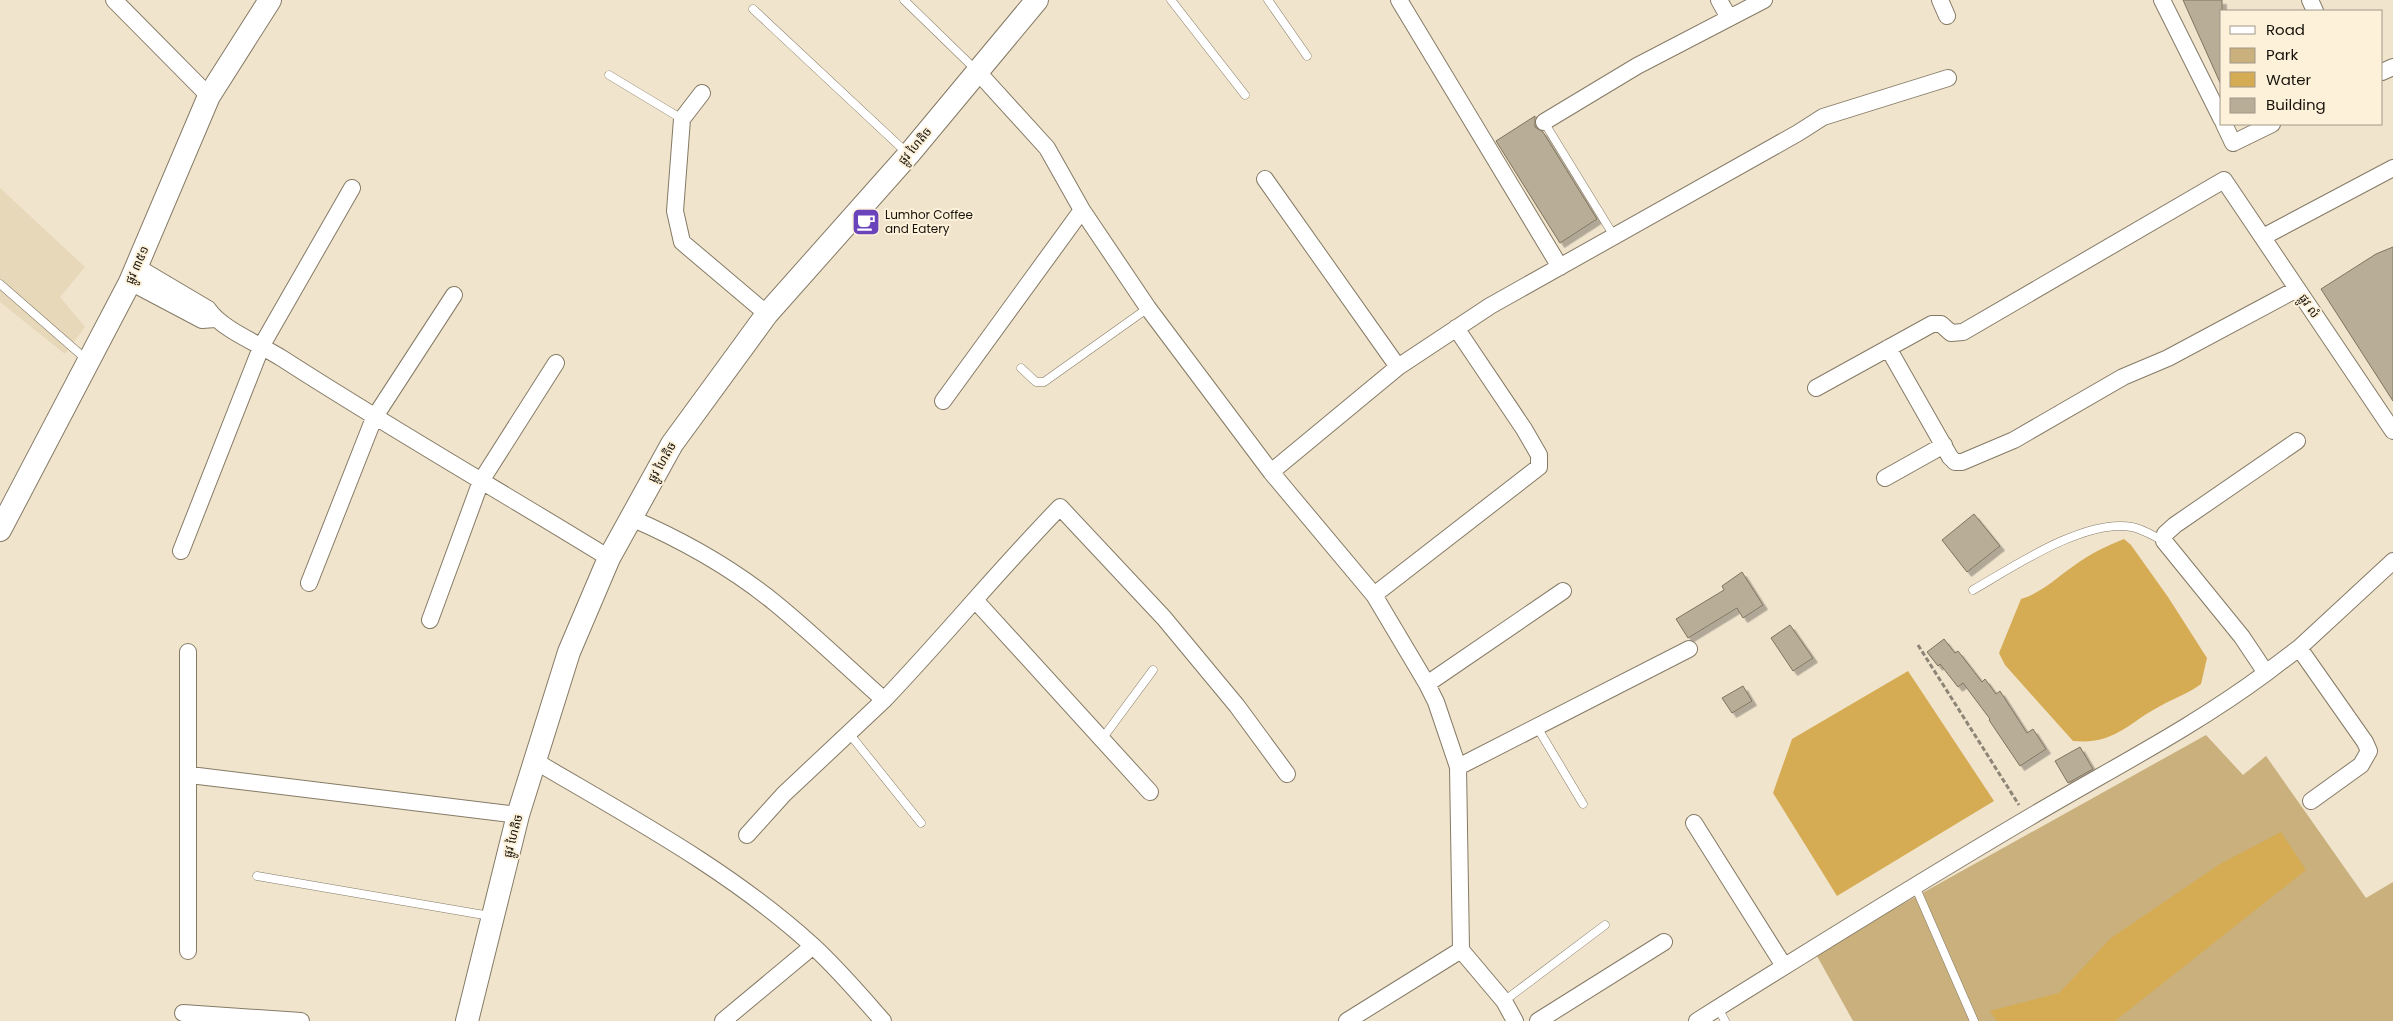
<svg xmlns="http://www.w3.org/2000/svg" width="2393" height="1021" viewBox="0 0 2393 1021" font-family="Poppins,'Noto Sans Khmer',sans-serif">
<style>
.built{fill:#e7d8ba}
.green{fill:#c9b07c}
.water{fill:#d5ac54}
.building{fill:#b8ad97;stroke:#7f745f;filter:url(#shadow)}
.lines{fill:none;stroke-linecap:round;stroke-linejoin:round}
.lane-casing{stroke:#857a65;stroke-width:9}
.street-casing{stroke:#857a65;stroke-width:18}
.secondary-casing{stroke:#857a65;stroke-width:24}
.path{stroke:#8d8575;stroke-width:3;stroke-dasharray:5 2.5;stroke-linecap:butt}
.lane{stroke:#fff;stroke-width:8}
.street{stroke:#fff;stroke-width:16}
.secondary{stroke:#fff;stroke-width:22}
.labels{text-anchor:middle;stroke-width:4;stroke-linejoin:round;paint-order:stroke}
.street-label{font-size:12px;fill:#17130b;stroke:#fdf1da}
.poi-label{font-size:12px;fill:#17130b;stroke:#fdf1da;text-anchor:start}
</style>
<defs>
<filter id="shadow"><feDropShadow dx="4.5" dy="4.5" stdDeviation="0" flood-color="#0004"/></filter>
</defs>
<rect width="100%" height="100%" fill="#f0e4cd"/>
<path class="built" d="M0,188L85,267L60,297L85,327L65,354L0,302Z"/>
<path class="green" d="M2206,735L2243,775L2266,756L2366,898L2393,882V1021H1853L1817,956L1890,911Z"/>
<path class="water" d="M2124,539L2131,545L2168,597L2207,658L2201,684C2189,693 2177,697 2164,704C2128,722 2116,745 2073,741L2005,665L1999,653L2021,599C2043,592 2056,578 2075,565C2090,554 2106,546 2124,539Z
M1908,671L1994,801L1837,896L1773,793L1792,739Z
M2281,832L2306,870L2115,1021H1997L1990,1011L2059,993L2111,938L2220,864Z"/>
<path class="building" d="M2183,0H2222V87Z
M1535,116V127L1543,132L1597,219L1560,243L1496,141Z
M2393,247V401L2321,289L2376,254Z
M1974,514L2000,546L1967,572L1942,540Z
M1742,572L1763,605L1743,618L1737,608L1688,638L1676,619L1724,590L1722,586Z
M1790,625L1813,658L1793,671L1771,638Z
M1944,639L1955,653L1958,651L1982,682L1985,679L1996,694L2000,691L2027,733L2033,729L2046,749L2020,766L1989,720L1990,719L1963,683L1958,687L1940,664L1938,666L1927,652Z
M1743,686L1752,701L1732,713L1722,698Z
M2080,747L2093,769L2068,783L2055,761Z"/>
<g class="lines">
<defs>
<path id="lane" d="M904,0L976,70
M1171,0L1245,95
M1268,0L1307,56
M753,9L907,153
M609,75L682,119
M1544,122L1614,236
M0,284L87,360
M1021,368L1036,382H1044L1148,308
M1973,590C2013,567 2085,518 2132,527C2143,529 2155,537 2164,541
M1537,727L1583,804
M848,732L921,823
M1102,739L1153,670
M257,876L490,916
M1915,886L1974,1021
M1504,1001L1605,925
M1718,1008L1725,1021"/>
<path id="street" d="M114,0L209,96
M1399,0L1560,267
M1719,0L1729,18
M1940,0L1947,16
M2162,0L2222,120
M2310,0L2315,11
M977,71L1047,148L1082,210L1148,308L1271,472L1374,595L1427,684L1436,702L1458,767L1461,950L1504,1001L1515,1021
M2382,72L2393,67
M702,93L682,119L675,211L682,242L767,314
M1544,122L1637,66L1764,0
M2224,124L2233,143L2272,124
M1265,179L1398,367
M2263,237L2393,168
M137,267L208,309C222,330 260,344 283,359C390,428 500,491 609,558
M130,282L202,320L215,319
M1888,348L1950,457L1955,462H1962L2014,440L2123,377L2168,358L2297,289
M1816,388L1932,324H1941L1951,333L1963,332L2224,180L2393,431
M943,401L1082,210
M1271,472L1398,367L1490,306L1798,133L1823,117L1948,78
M1885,478L1944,445
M631,518C682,540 732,568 775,603C813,634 848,668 884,700L784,794L747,835
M181,551L262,345L352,188
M309,583L374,418L454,295
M1374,595L1539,467V455L1524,429L1456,328
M975,600L1150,792
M430,620L481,481L556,363
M2266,673L2299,648
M1427,684L1563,591
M884,700C944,637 999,570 1060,507L1164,618L1237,706L1287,774
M535,761C630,817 731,871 813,946C838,969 861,996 883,1021
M1458,767L1689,649
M190,775L518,815
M2311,801L2361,765L2369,751L2365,742L2299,648L2393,561
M1694,823L1784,966
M188,951V652
M183,1013L301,1021
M723,1021L813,946
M1347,1021L1461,950
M1538,1021L1664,942
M1697,1021C1807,952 1918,883 2030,817C2109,770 2192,728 2266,673L2242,637L2164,541L2165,534L2175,525L2297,441"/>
<path id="secondary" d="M0,530L130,282L209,96L270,0
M467,1021L518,815L569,652L609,558L672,444L767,314L909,154L1037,0"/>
</defs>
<use href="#lane" class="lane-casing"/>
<use href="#street" class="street-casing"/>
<use href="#secondary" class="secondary-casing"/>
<path class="path" d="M1918,645L2019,805"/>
<use href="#lane" class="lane"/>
<use href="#street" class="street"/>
<use href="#secondary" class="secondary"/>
</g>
<defs>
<symbol id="cafe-square" viewBox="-11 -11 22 22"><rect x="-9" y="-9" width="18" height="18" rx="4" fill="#6b43bb" stroke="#fdf1da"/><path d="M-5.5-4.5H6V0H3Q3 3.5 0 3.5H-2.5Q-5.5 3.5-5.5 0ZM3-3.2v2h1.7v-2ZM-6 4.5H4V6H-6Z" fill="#fff"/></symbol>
</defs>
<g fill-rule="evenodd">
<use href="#cafe-square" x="850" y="206" width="32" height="32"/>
</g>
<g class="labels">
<g class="street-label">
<text transform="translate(915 146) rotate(-50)" y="4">ផ្លូវ ហៃតិច</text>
<text transform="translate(137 265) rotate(-66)" y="4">ផ្លូវ ៣៥១</text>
<text transform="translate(2309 306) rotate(56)" y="4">ផ្លូវ លំ</text>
<text transform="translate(662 462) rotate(-60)" y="4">ផ្លូវ ហៃតិច</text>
<text transform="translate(513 836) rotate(-75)" y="4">ផ្លូវ ហៃតិច</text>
</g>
<g class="poi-label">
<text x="885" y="219">Lumhor Coffee<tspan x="885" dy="14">and Eatery</tspan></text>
</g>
</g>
<rect x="2220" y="10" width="162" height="115" fill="#fdf1da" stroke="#a19887"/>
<rect x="2230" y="26" width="25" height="8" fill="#ffffff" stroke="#a19887"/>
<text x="2266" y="35" font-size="15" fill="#17130b">Road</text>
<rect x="2230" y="48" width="25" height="15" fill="#c9b07c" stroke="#a19887"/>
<text x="2266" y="60" font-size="15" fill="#17130b">Park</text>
<rect x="2230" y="72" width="25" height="15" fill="#d5ac54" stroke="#a19887"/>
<text x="2266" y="85" font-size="15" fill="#17130b">Water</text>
<rect x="2230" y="98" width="25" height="15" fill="#b8ad97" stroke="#a19887"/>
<text x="2266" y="110" font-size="15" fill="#17130b">Building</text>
</svg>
